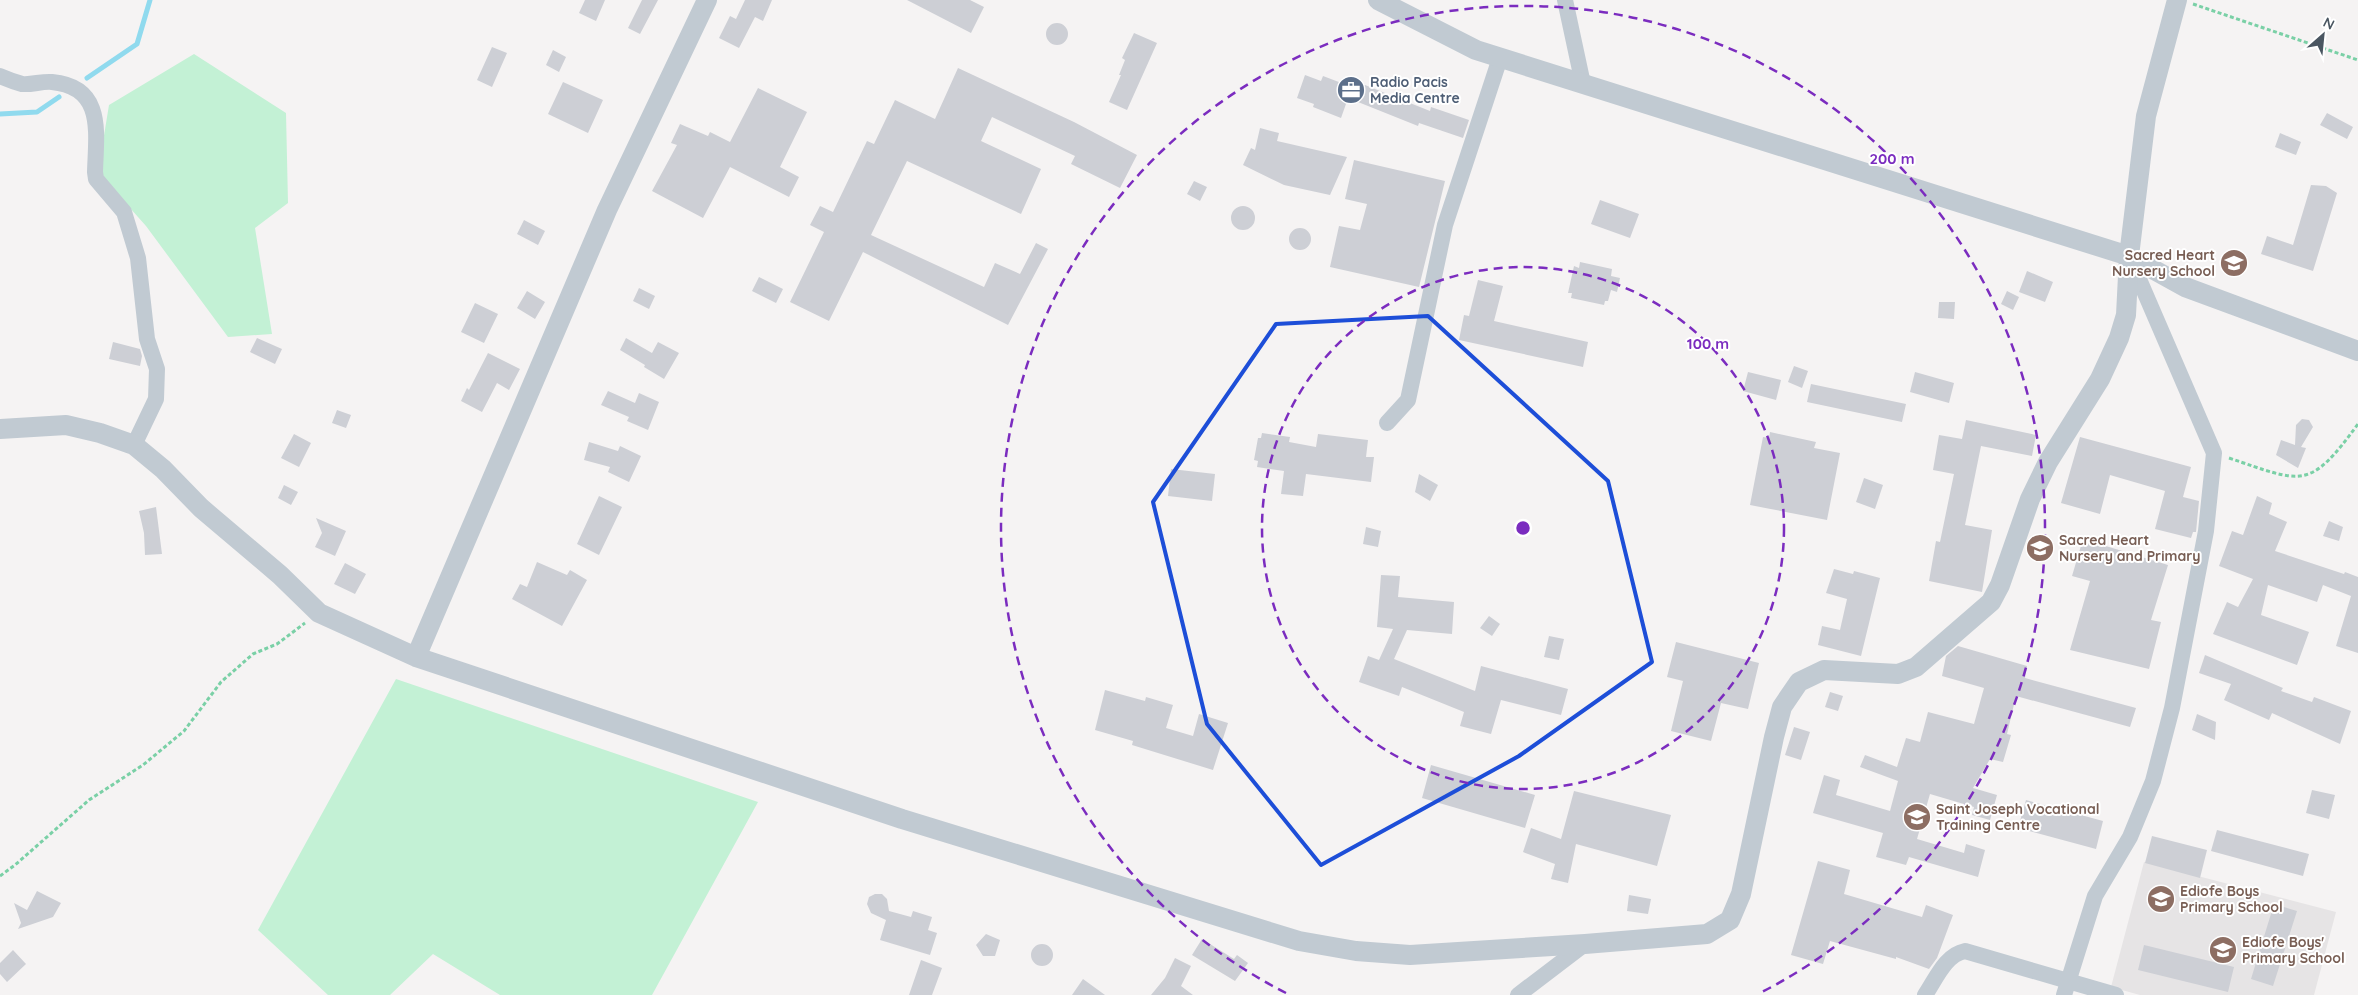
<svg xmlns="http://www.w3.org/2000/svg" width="2358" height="995" viewBox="0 0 2358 995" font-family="Quicksand,sans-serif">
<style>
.education{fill:#e6e4e5}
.green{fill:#c3f1d5}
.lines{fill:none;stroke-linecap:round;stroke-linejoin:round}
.stream{stroke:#90daee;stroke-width:5}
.building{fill:#cdcfd5}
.path{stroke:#7ad0a6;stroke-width:3;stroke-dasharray:4 2.5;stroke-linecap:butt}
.minor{stroke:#c1cad2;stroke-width:16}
.tertiary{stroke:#c1cad2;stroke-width:20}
.marked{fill:none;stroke:#1d4ed8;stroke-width:4;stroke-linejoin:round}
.ring{fill:none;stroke:#7b2cbf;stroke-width:2.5;stroke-dasharray:9 6}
.labels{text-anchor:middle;stroke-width:4;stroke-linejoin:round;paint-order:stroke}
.service-label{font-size:14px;font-weight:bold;fill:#4e5e75;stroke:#fff;text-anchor:start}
.education-label{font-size:14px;font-weight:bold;fill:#785e54;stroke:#fff;text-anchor:start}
.centre{fill:#7b2cbf;stroke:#fff;stroke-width:2.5}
.ring-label{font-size:15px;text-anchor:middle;font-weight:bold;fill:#7b2cbf;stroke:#fff;stroke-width:4;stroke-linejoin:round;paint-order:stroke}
</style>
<rect width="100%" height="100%" fill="#f5f3f3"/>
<path class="education" d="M2144,862L2336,912L2314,995H2140L2111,987Z"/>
<path class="green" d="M194,54L286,113L288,203L255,228L272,334L228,337L146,226L98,172L109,105Z
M396,679L758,802L652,995H500L433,954L390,995H328L258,930Z"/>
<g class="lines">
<path class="stream" d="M87,78L137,44L150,0
M0,114L37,112L59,97"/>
</g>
<path class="building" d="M585,0H605L596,21L579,13Z
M642,0H658L640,34L628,28Z
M745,0H772L763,21L755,17L739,48L719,38L730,16L736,19Z
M907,0H970L984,7L971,33Z
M1046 34a11 11 0 1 1 22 0a11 11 0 1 1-22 0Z
M1134,33L1157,43L1127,110L1109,102L1121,75H1119L1125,60L1122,58Z
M492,47L507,53L492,87L477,80Z
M553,50L566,57L559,72L546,65Z
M958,68L1074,122L1137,155L1120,188L1071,164L1075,156L992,117L981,141L1041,169L1021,214L907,161L871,235L984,287L995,263L1020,274L1036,243L1048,249L1008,325L863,252L829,321L790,302L824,232L810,225L820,206L833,212L867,141L874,144L895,100L935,119Z
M1305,75L1321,81L1323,76L1352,87L1341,118L1313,107L1314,104L1297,98Z
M563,82L603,100L588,133L548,114Z
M1365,85L1430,111L1431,107L1469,120L1463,138L1419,123L1418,126L1358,102Z
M758,88L807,112L780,167L799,177L789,197L730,167L703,218L652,191L677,145L671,143L680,124L708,136L710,132L730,142Z
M2327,113L2353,127L2347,139L2320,125Z
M1260,128L1279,133L1277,141L1347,157L1330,195L1284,185L1243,165L1251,148L1255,150Z
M2280,133L2301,142L2296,155L2275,147Z
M1354,160L1445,181L1419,287L1330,267L1339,226L1360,230L1367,204L1345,199Z
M1194,181L1207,187L1200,201L1187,194Z
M2311,185L2326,186L2337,193L2313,271L2261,254L2267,236L2293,245Z
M1600,200L1639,214L1630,238L1591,224Z
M1231 218a12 12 0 1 1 24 0a12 12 0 1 1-24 0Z
M524,220L545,231L538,245L517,234Z
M1289 239a11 11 0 1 1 22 0a11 11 0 1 1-22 0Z
M1580,262L1612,269L1611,276L1620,278L1617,292L1611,290L1608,301H1605L1604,305L1571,298L1572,293H1568L1574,266L1579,268Z
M2027,271L2053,282L2045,302L2019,292Z
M759,277L783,289L776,303L752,291Z
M1478,280L1503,286L1494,321L1588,342L1583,367L1459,340L1464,315L1469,316Z
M639,288L655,296L649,309L633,301Z
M527,291L545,302L535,319L517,308Z
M2007,291L2019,297L2013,310L2001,304Z
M1939,302H1955L1954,319L1938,318Z
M475,303L498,314L484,343L461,332Z
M257,338L282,349L275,364L250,352Z
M626,338L652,353L658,342L679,353L664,379L644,367L645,365L620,350Z
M113,342L140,349L142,356L140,366L109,359Z
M488,353L520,369L509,390L497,383L482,412L461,401L467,388L469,390Z
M1794,366L1808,371L1802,388L1788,382Z
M1748,372L1781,380L1776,400L1743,391Z
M1915,372L1954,383L1949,403L1910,392Z
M1811,384L1906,404L1902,422L1807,402Z
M608,391L635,403L639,393L659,402L648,430L627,421L629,417L601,405Z
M337,410L351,415L346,428L332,423Z
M2302,419L2309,420L2313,427L2301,447L2306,448L2298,468L2276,455L2281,440L2295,445L2296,425Z
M1966,420L2036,435L2032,456L1981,446L1965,525L1992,530L1982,592L1929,581L1936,541L1940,542L1954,474L1933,470L1939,435L1962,439Z
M1770,432L1816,442L1814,448L1840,453L1827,520L1750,505L1763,437L1769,438Z
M1262,433L1290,437L1289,442L1316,447L1318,434L1368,440L1366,457H1374L1371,482L1306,474L1303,496L1281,494L1284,471L1257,467L1258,461L1254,460L1258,438H1261Z
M294,434L311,443L299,467L281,458Z
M2080,437L2191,467L2183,497L2199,501L2196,532H2193L2191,538L2155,529L2165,491L2110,475L2100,514L2061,503Z
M589,442L618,451L620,446L641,456L629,482L608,472L610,467L584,460Z
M1171,469L1215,474L1212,501L1168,496Z
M1419,474L1438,485L1430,501L1415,492Z
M1864,478L1883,485L1875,509L1856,502Z
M284,485L298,492L291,505L278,498Z
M599,496L622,507L599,555L577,544Z
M2257,496L2272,503L2269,514L2287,522L2275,551L2344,574L2345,572L2358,577V653L2336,646L2351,596L2323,585L2317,602L2268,585L2261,615L2309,632L2297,665L2213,634L2227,602L2238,607L2253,579L2219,566L2232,531L2243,535Z
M156,507L162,554L145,555L144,533L139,511Z
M316,518L346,531L335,556L315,547L322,533Z
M2329,521L2343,527L2339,541L2323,536Z
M1366,527L1381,531L1378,547L1363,544Z
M2083,539L2168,565L2151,620L2161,622L2149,669L2070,650L2090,581L2072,576Z
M537,562L567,575L570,570L587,580L562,626L512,599L520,584L527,587Z
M345,563L366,574L355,594L334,584Z
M1834,569L1853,574L1854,571L1880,578L1861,656L1818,645L1822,626L1840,630L1847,599L1826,593Z
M1381,575L1400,576L1398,597L1454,602L1452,634L1407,630L1394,659L1475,691L1481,666L1568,689L1561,715L1501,700L1491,734L1460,726L1464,712L1402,687L1399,696L1359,682L1368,656L1379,660L1393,629L1377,627Z
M1489,616L1500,624L1492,636L1480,628Z
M1549,636L1564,639L1559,660L1544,657Z
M1676,642L1759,663L1748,709L1721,703L1711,741L1671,731L1683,681L1667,677Z
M1958,646L2027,666L2025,678L2136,708L2130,727L2016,696L2007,734L2011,735L2003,762L1990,759L1973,788L1997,795L1990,820L1972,815L1974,807L1930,794L1917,839L1964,853L1966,844L1985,850L1978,877L1909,857L1906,865L1876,857L1883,833L1813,813L1824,775L1840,780L1836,795L1890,811L1898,781L1860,767L1865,755L1897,767L1906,738L1920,742L1928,712L1974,724L1984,688L1942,676L1946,656Z
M2205,655L2283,688L2281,691L2312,702L2314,697L2351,711L2340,744L2272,713L2269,720L2224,700L2231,684L2199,673Z
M1105,690L1145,701L1146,697L1173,705L1166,728L1193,736L1199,714L1228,723L1213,770L1132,745L1133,741L1095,730Z
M1830,692L1843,696L1838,711L1825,707Z
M2197,714L2216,722L2215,740L2192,730Z
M1794,727L1810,732L1801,760L1785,755Z
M1431,765L1535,795L1525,828L1422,798Z
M2312,790L2335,795L2329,819L2306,813Z
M1574,791L1671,815L1657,866L1576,844L1568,883L1551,879L1555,864L1523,852L1531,828L1561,839Z
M2026,800L2103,821L2096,849L2018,828Z
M2217,830L2309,854L2303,876L2211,851Z
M2152,836L2207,850L2200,878L2145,863Z
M1818,861L1850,870L1844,894L1922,917L1926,905L1953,915L1937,958L1929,969L1896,957V959L1830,941L1823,964L1791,955Z
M37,891L61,903L53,917L18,929L21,923L14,903L27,910Z
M875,894H882L887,899L889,911L911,917L913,911L932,917L928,930L937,933L930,955L880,940L886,920L871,913L867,904L869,897Z
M1629,895L1651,899L1648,914L1627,911Z
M2274,904L2297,911L2273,986L2251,979Z
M986,934L1000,940L995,956H983L976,945Z
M1202,939L1234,959L1237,955L1248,963L1235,981L1192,955Z
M1031 955a11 11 0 1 1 22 0a11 11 0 1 1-22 0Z
M2144,945L2234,967L2228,992L2138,970Z
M13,950L26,964L7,982L0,974V963Z
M1175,958L1191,966L1181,986L1193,995H1151L1165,978Z
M921,960L942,968L932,995H909Z
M1083,979L1105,995H1072Z"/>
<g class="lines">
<path class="path" d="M2193,4L2358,60
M2229,458C2303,483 2309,491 2358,424
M0,876L15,865L89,800L143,765L184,731L221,682L253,654L277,644L305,623"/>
<path class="minor" d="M1565,0L1583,84
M0,76C7,79 15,82 22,84C32,85 42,81 52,82C105,87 96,133 95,172L96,179L124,212L138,258L147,339L157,369L156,399L134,445
M1387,423L1408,400L1445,225L1500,58
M1518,995L1585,944
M1925,995C1936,979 1945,955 1965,951L2116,995
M2064,995L2095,896L2130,837L2153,781L2172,708L2206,531L2214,453L2129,256"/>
<path class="tertiary" d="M1378,0L1476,50L2129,256L2185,287L2358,351
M0,429L66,425L100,433L134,445L163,469L201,508L280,575L319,613L416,657L902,819L1299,941L1356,951L1410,955L1585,944L1707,934L1730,920L1741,894L1774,737L1782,707L1799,682L1824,670L1898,674L1916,667L1991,602L2000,585L2030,499L2048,462L2100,379L2119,338L2126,315L2129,256L2146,116L2177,0
M416,657L607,210L707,0"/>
</g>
<path class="marked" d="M1428,316L1608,481L1652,662L1519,756L1321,865L1207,724L1153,502L1276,324Z"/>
<g class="ring">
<circle cx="1523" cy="528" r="261"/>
<path d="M1286 993A522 522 0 1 1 1760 993"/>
</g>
<defs>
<symbol id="office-disc" viewBox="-11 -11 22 22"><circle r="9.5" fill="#5c6f8a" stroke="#fff"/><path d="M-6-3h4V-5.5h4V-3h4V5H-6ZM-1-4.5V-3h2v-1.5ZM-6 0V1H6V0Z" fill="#fff"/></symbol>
<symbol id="school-disc" viewBox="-11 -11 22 22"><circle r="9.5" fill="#8d6e63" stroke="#fff"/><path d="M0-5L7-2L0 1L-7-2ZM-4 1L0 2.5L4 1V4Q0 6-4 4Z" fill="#fff"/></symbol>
</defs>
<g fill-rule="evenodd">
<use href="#office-disc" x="1335" y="74" width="32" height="32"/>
<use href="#school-disc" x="2218" y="247" width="32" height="32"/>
<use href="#school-disc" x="2024" y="532" width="32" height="32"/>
<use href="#school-disc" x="1901" y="801" width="32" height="32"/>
<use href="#school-disc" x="2145" y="883" width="32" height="32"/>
<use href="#school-disc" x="2207" y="934" width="32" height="32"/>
</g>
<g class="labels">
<g class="service-label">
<text x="1370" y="87">Radio Pacis<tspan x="1370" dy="16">Media Centre</tspan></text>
</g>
<g class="education-label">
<text x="2215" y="260" text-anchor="end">Sacred Heart<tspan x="2215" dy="16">Nursery School</tspan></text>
<text x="2059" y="545">Sacred Heart<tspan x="2059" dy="16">Nursery and Primary</tspan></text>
<text x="1936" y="814">Saint Joseph Vocational<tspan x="1936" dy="16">Training Centre</tspan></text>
<text x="2180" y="896">Ediofe Boys<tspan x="2180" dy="16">Primary School</tspan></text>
<text x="2242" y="947">Ediofe Boys'<tspan x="2242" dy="16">Primary School</tspan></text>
</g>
</g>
<circle cx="1523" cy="528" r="8" class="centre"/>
<g class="ring-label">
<text x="1892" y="164">200 m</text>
<text x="1708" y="349">100 m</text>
</g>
<g transform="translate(2323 35) rotate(27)" stroke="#ffffff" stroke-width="4" paint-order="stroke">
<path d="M0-4L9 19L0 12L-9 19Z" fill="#4a5661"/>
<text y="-8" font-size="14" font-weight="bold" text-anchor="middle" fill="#4a5661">N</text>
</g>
</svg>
